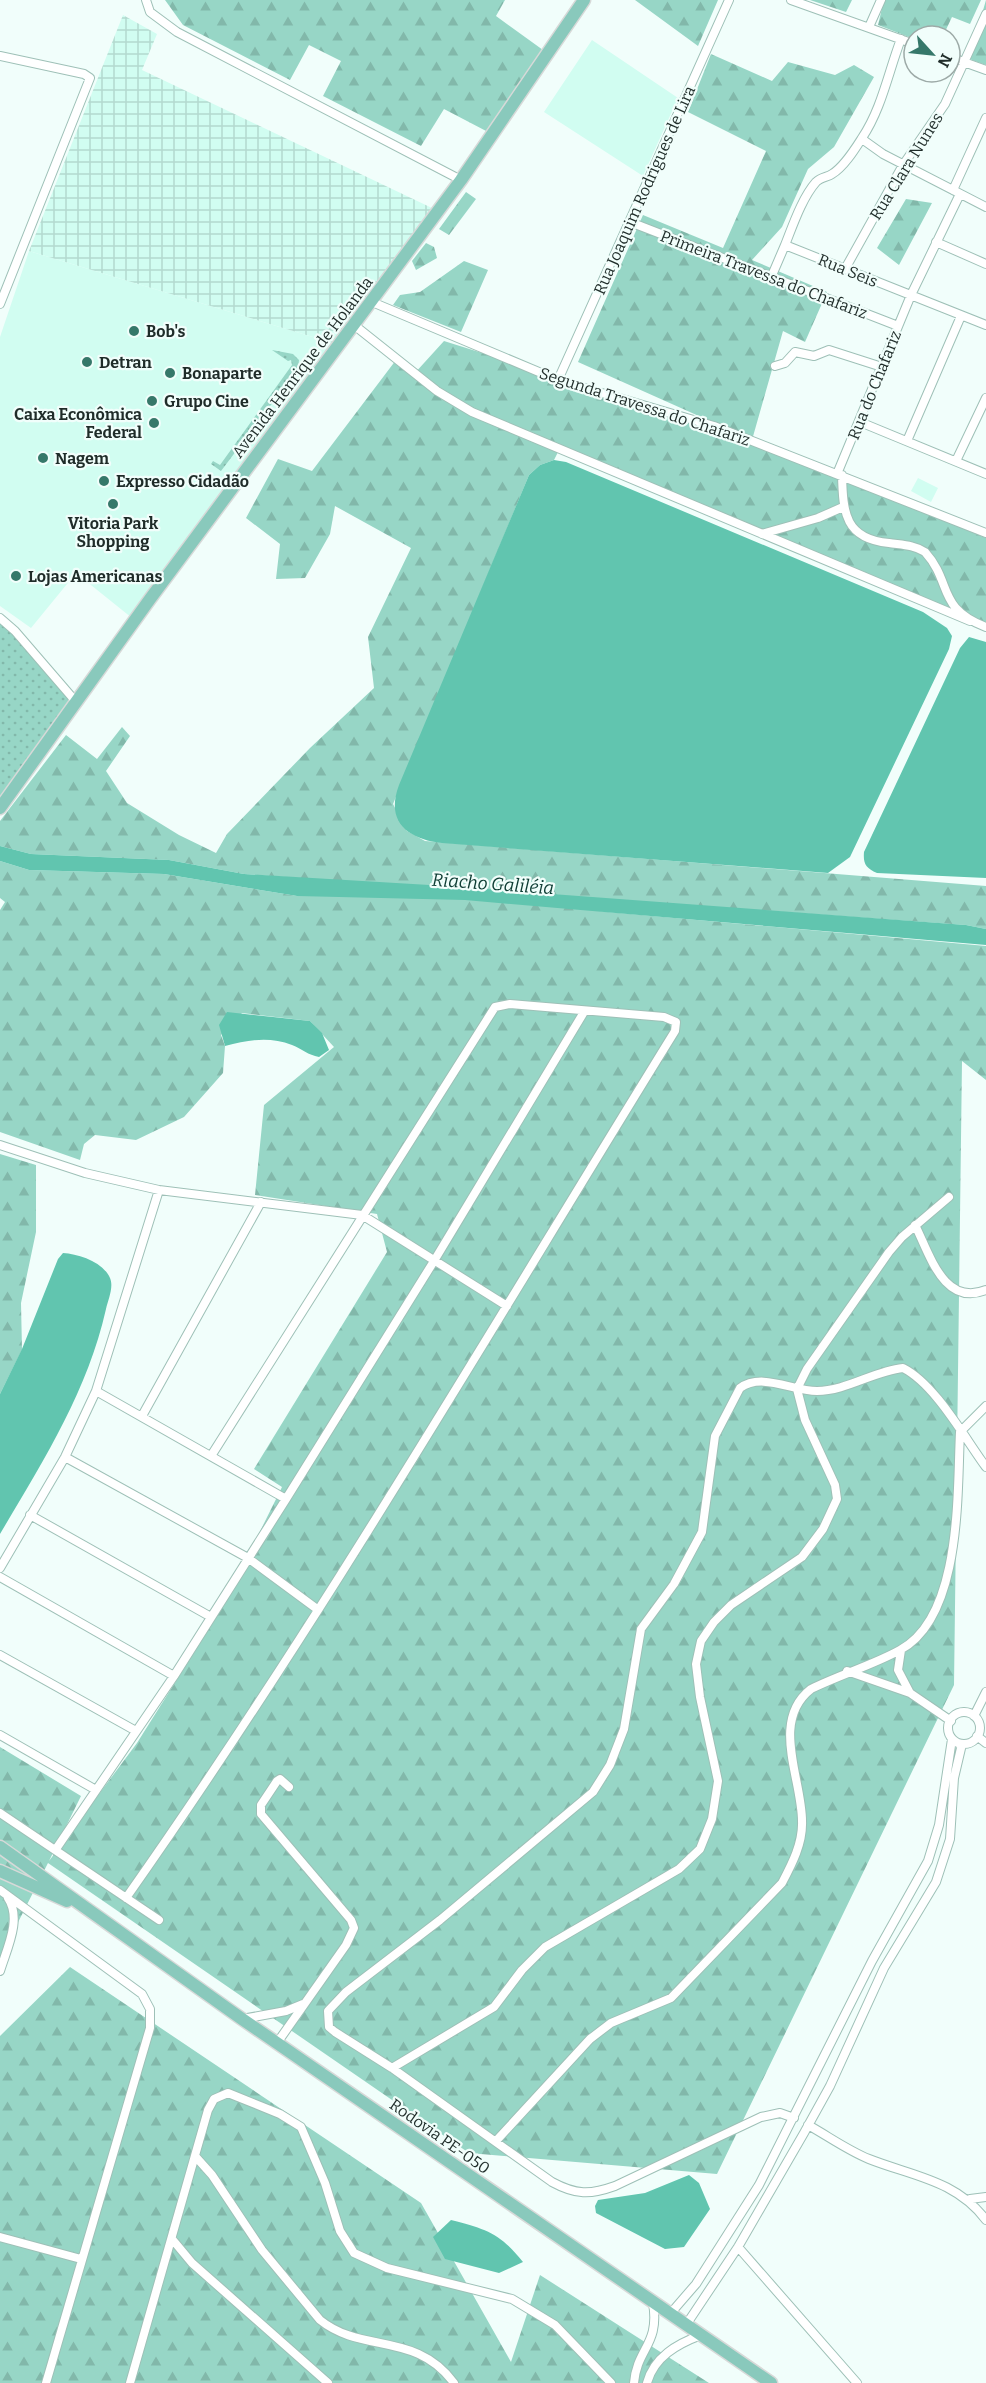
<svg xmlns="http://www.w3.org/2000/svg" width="986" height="2383" viewBox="0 0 986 2383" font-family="Bitter,serif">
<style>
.built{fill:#d1fdf1}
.industrial{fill:url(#industrial-grid)}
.green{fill:url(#green-dots)}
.forest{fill:url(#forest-firs)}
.water{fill:#61c5af}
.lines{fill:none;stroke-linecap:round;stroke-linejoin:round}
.street-casing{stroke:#9ec0b7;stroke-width:10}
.primary-casing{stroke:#d7d9d8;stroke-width:15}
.street{stroke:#fff;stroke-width:8}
.primary{stroke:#89c9bc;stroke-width:12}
.poi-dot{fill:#36786a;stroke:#f1fefb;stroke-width:2}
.labels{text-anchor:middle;stroke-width:4.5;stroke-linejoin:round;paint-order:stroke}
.street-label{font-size:16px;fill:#1f2c29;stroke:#f1fefb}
.poi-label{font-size:16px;font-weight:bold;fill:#1f2c29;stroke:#f1fefb;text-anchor:start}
.water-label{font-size:18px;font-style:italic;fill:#0e3d34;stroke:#f1fefb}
</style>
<defs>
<pattern id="industrial-grid" width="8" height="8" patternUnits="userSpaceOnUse" patternTransform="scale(1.5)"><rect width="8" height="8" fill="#d1fdf1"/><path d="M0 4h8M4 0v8" fill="none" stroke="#b3d9cf"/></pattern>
<pattern id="green-dots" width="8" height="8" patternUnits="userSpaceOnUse" patternTransform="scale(1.5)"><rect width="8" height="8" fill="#97d6c6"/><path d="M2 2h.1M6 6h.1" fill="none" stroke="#82b8aa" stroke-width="1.8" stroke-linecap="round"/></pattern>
<pattern id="forest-firs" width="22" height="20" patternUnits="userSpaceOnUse" patternTransform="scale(1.5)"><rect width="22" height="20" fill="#97d6c6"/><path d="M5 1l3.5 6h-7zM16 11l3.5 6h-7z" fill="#82b8aa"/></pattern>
</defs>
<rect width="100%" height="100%" fill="#f1fefb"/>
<path class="built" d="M592,40L678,98L643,176L544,112Z
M29,251L336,344L132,618L76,573L31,628L0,606V337Z
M918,478L938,488L931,502L911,491Z"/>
<path class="industrial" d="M123,15L157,34L142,70L432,208L336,344L29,251Z"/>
<path class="green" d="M272,350L293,354L299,360L298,369L221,471L211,464L213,461L220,465L292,365L291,360L288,361Z
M0,616L74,703L0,798Z"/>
<path class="forest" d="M165,0H505L496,16L543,50L488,132L444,109L421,146L323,96L341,61L309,45L290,80L183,25Z
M635,0H718L698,46Z
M810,0H852L846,12Z
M884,0H981L970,24L952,17L943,36H914V39L878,25Z
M986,0V65L969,59Z
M711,54L772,81L788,62L835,75L854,65L874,77L834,147L808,169L782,227L752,260L827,292L805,342L783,331L752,440L986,538V628L559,450L554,460L540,465L529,475L393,804L407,831L425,841L986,886V929L966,925L244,874L169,860L31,854L0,846V821L66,735L97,759L122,727L130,736L106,771L127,803L179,835L216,853L227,834L310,748L374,688L368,637L411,548L335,506L330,534L305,578L276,579L280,544L246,518L278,459L312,471L396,360L414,374L444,341L739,434L578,362L643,215L723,248L766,151L688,112Z
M466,192L476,199L449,235L439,229Z
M906,199L932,203L899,265L877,248Z
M426,243L434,247L437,258L416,270L412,261Z
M464,261L488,270L461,332L393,305L400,295L420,292Z
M0,861L29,870L164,874L297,896L471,895L608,912L986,946V1080L962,1061L954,1685L717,2174L469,2153L48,1863L0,1958V1747L81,1796L49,1861L137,1743L222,1608L282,1487L254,1469L387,1252L377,1214L255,1195L264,1105L334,1047L310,1021L242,1013L221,1035L225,1046L223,1073L184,1117L136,1140L95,1135L84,1144L80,1160L0,1132V910L5,902L0,898Z
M0,1154L36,1165V1232L21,1303L22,1350L0,1394Z
M70,1967L421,2203L511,2362L540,2275L709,2383H0V2036Z"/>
<path class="water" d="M554,460L566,462L923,612L947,628L952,636L949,649L850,857L828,873L442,843C408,839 385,822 399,785L529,475L540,465Z
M969,637L986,642V878L877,873C866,868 863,864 864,852L960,648Z
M0,846L31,854L169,860L244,874L446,886L966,925L986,929V945L465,900L297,896L164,874L29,870L0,861Z
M227,1012L310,1021L322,1033L329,1050L319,1057C308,1055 302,1049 292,1045C269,1036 248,1040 225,1046L219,1025Z
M63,1253C79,1254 103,1262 110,1278C114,1287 108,1300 106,1309C87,1393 43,1461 0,1534V1394L22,1349L58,1259Z
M689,2175L699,2183L710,2209L684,2247L665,2249L596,2213L595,2206L598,2200L645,2193Z
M451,2220C486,2229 500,2233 523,2262L499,2273L445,2259L433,2237Z"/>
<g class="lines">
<defs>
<path id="street" d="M146,0L150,12L177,32L461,180
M791,0L914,44
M869,27L881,0
M901,39C888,73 882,108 862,138C855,149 844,167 832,174C828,177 821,177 816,182C802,198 793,225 785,245L986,325
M0,56L84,74L90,78L0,304
M950,57L986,70
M862,139L883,154L986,207
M953,190L986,118
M630,222L898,326
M936,242L986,264
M845,269L903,165L945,104L986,14
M773,273L785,245
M372,302L558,380L714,426L986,533
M354,325L437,391L472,412L970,621
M775,366L785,363L795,352L814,356L829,350L882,367
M558,380L729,0
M860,422L986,474
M907,441L961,316
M956,461L986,398
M837,474L911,295L960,194
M842,475C843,513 845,539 889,543C902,545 914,545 925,552C953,583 936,608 986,627
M762,534L818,518L843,507
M0,618L15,631L77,703
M0,1145L85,1173L159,1190L362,1215L507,1306
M915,1225C930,1255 944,1307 986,1290
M96,1391L286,1499
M142,1416L261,1202
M65,1457L248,1558L317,1609
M30,1515L211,1617
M0,1568L65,1457L96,1391L159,1190
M0,1577L174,1676
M901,1650L898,1670L910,1693
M0,1655L136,1731
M847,1671L910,1693L951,1721
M948 1728a16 16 0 1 1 32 0a16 16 0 1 1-32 0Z
M974,1716L986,1692
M0,1735L96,1790
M977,1736L986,1743
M0,1813L159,1920
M56,1849L174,1676L286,1499L434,1261L584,1012
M0,1890L142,1994L150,2009V2028L46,2383
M126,1898C323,1618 495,1322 675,1031L676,1022L664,1017L510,1004L495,1007L211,1456
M0,1971C7,1948 22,1919 8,1898
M242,2019L286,2011L303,2004
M277,2043L346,1945L354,1928L351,1920L261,1814V1805L277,1781L280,1779L289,1787
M392,2068L494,2007L522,1970L545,1947L679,1869L700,1849L712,1819L718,1781L700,1697L696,1664L701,1641L714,1622L731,1605L802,1557L823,1529L837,1499L835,1485L805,1420L797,1389L807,1369L889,1252L902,1237L949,1197
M794,2118L780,2113L761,2117L615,2186C590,2195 576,2195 552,2182L392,2068L335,2032L329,2027L328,2011L346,1992L440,1920L593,1792L610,1765L624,1729L641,1629L674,1584L702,1532L715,1436L740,1388C762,1372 792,1391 817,1391C846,1391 874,1371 903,1368C935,1384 964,1437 986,1467
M808,2125C828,2136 847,2150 869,2159C912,2176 956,2180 986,2220
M496,2141L590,2039L611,2023L671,1998L782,1883C792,1864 803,1843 802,1821C802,1779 770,1721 811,1689C839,1675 873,1665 900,1650C962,1617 957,1493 960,1432L986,1406
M195,2156L212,2175L262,2250L320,2320C362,2354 416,2331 454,2383
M970,2199L986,2197
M0,2237L81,2259
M172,2239L192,2263L328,2383
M738,2247L857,2383
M670,2314L696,2284L759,2185L872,1961L928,1861L939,1825L952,1739
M686,2325L738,2247L804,2133L830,2086L884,1968L936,1882L950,1839L954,1778L962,1744
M130,2383L208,2110L214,2099L228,2093L280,2114L301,2127L325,2183L340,2231L354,2253L387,2268L512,2299L555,2325L611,2383
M634,2383C637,2348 660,2345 653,2303
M647,2383C654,2357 677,2344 701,2335"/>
<path id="primary" d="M0,808L150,599L461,180L584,0
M0,1847L242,2019L771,2383
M0,1871L67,1901"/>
</defs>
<use href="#street" class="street-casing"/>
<use href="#primary" class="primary-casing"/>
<use href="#street" class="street"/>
<use href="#primary" class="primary"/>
</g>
<g class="poi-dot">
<circle cx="134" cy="331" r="6"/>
<circle cx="87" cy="362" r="6"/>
<circle cx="170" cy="373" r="6"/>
<circle cx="152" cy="401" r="6"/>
<circle cx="154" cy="423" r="6"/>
<circle cx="43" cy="458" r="6"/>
<circle cx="104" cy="481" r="6"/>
<circle cx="113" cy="504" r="6"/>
<circle cx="16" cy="576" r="6"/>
</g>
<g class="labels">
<g class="street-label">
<text transform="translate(906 166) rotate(-58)" y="6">Rua Clara Nunes</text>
<text transform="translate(644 190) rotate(-66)" y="6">Rua Joaquim Rodrigues de Lira</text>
<text transform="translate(848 270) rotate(22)" y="6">Rua Seis</text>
<text transform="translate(764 274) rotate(21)" y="6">Primeira Travessa do Chafariz</text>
<text transform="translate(302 367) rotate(-53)" y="6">Avenida Henrique de Holanda</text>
<text transform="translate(874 385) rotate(-68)" y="6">Rua do Chafariz</text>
<text transform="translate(645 406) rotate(18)" y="6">Segunda Travessa do Chafariz</text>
<text transform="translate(440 2136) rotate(35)" y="6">Rodovia PE-050</text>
</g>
<g class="poi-label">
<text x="146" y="337">Bob's</text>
<text x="99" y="368">Detran</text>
<text x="182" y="379">Bonaparte</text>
<text x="164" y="407">Grupo Cine</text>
<text x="142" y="420" text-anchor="end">Caixa Econômica<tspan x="142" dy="18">Federal</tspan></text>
<text x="55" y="464">Nagem</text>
<text x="116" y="487">Expresso Cidadão</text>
<text x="113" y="529" text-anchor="middle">Vitoria Park<tspan x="113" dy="18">Shopping</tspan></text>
<text x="28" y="582">Lojas Americanas</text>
</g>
<g class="water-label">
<text transform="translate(493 884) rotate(4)" y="6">Riacho Galiléia</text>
</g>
</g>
<g transform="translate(932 54) rotate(117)"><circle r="28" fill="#f1fefb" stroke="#9daaa7" stroke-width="1.5"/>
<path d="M0-4.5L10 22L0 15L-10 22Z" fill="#36786a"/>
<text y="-9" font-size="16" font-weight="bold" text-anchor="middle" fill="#1f2c29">N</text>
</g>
</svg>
